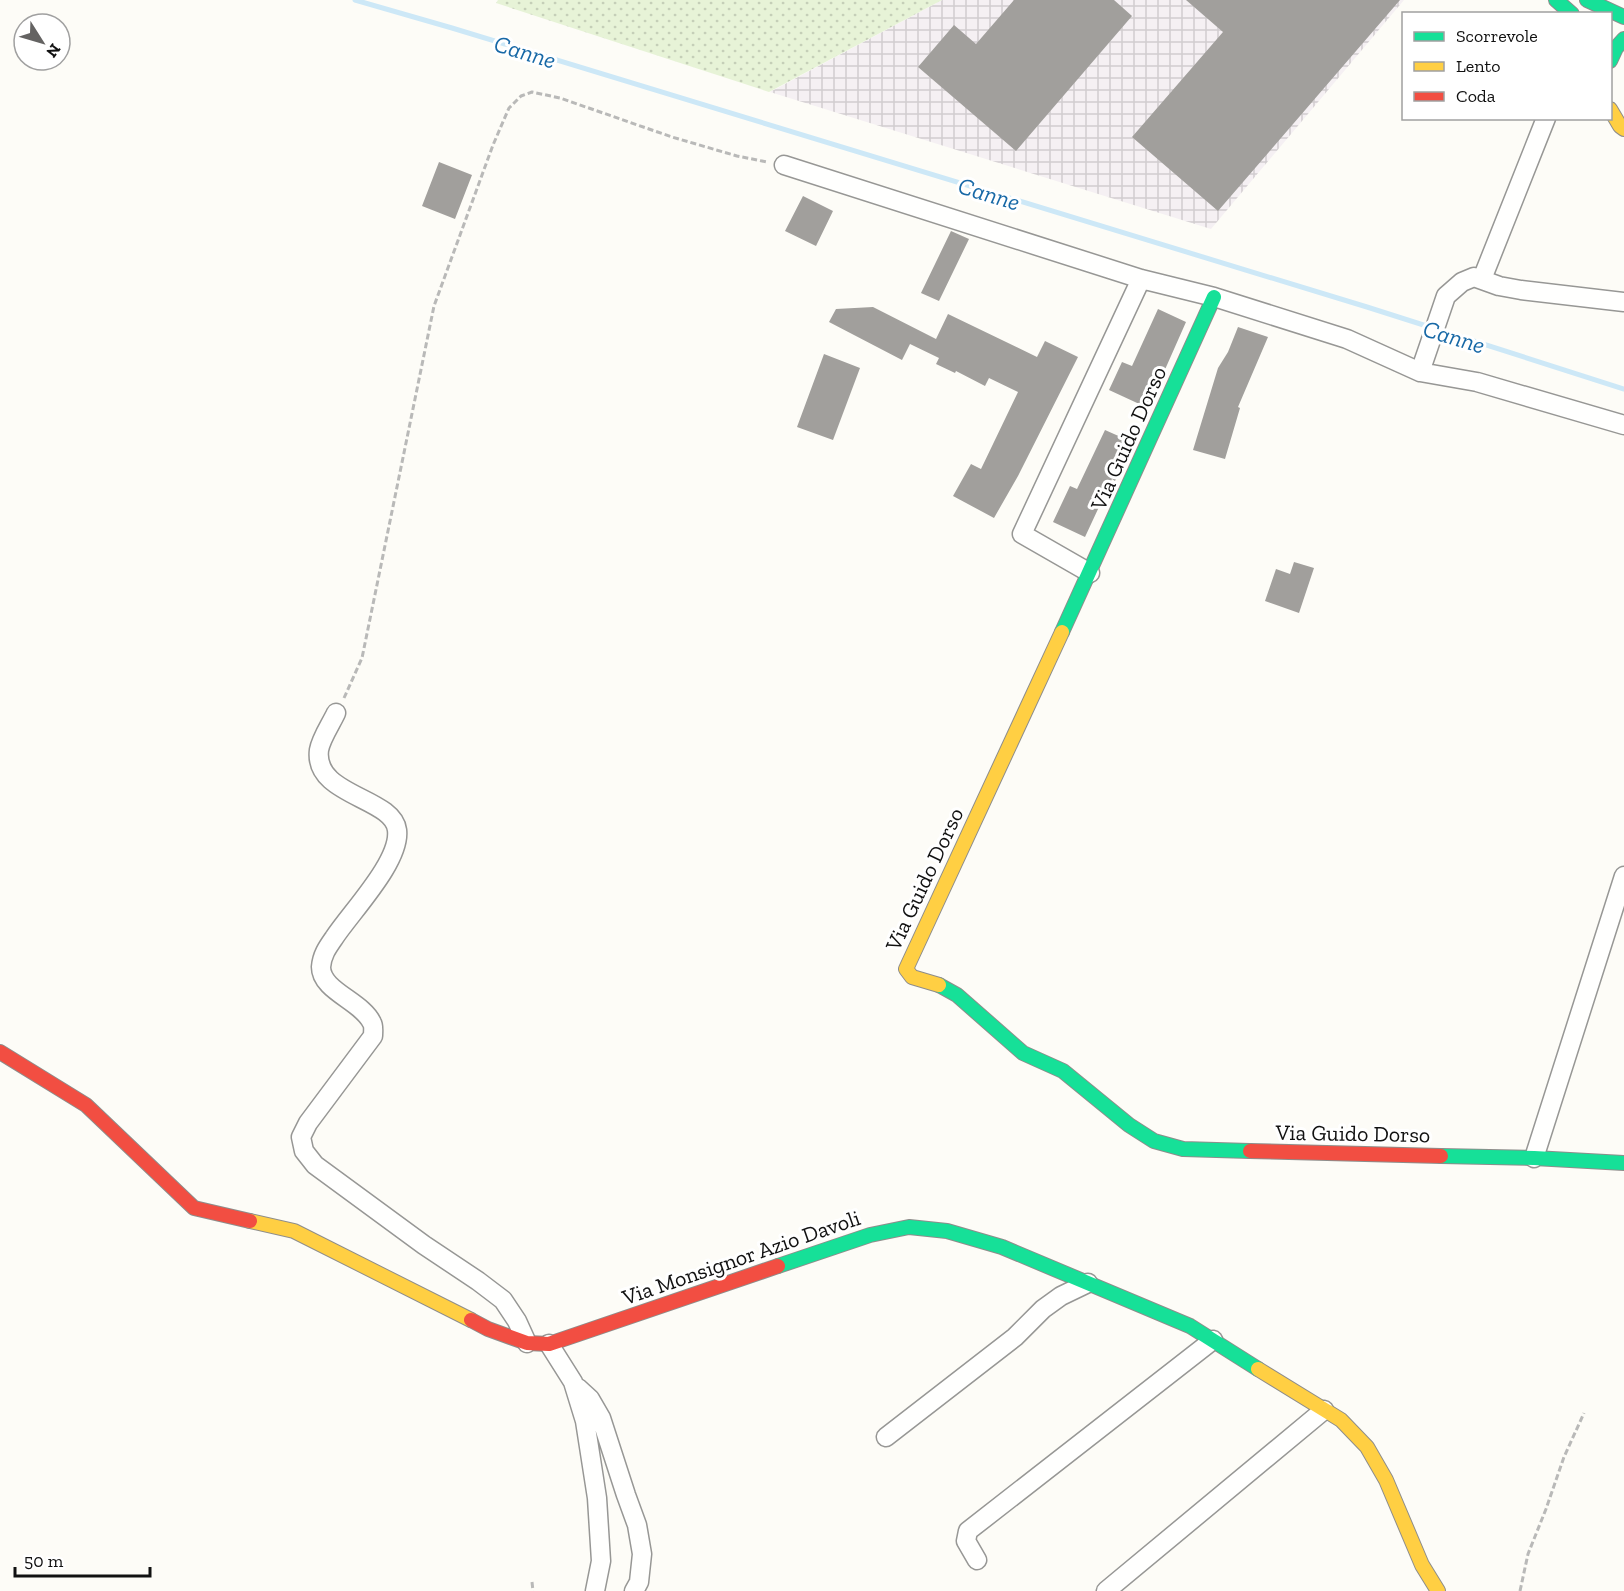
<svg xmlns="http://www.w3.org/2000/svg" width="1624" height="1591" viewBox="0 0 1624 1591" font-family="'Zilla Slab',serif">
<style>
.industrial{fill:url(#industrial-grid)}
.grass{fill:url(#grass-dots)}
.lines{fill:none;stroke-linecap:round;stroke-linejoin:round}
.stream{stroke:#cde8f7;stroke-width:5}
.building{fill:#a19f9c}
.street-casing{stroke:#979795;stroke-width:21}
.fast-casing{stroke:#8e8d8b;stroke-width:16}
.slow-casing{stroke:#8e8d8b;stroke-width:16}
.jam-casing{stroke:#8e8d8b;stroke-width:16}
.path{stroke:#b9b9b8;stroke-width:3;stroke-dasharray:6 3;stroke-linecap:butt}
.street{stroke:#fffffe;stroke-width:18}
.fast{stroke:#16e098;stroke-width:14}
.slow{stroke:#ffcf43;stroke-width:14}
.jam{stroke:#f24e42;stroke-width:14}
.labels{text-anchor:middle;stroke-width:6;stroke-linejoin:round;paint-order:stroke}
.street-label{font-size:22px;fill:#111;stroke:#fff}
.water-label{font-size:24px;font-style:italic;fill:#1768a6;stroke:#fff}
</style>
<defs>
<pattern id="industrial-grid" width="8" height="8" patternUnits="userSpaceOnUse" patternTransform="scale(1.5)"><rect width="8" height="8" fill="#f5f0f3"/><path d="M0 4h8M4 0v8" fill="none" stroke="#d1cdcf"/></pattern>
<pattern id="grass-dots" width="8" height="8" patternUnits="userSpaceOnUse" patternTransform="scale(1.5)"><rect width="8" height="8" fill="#e7f3d7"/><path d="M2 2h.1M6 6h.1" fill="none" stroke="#c5cfb8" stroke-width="1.8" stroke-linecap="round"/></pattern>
</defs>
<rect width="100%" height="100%" fill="#fdfcf7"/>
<path class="industrial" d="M942,0H1404L1211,229L770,92Z"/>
<path class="grass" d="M498,0H942L769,92L496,3Z"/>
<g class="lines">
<path class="stream" d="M355,0L452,28L1367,307L1624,389"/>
</g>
<path class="building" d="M1014,0H1114L1132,16L1016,151L918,67L954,25L976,44Z
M1186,0H1400L1218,211L1132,137L1223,32Z
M439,162L472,175L455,219L422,206Z
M803,196L833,211L816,246L785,231Z
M951,231L969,239L939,301L921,293Z
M873,307L936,339L948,314L1037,357L1045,341L1078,357L1018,476L994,518L953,496L971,464L981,469L1018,392L989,378L985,386L956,371L955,373L936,364L939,358L910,344L902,360L829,322L836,309Z
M1158,309L1186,322L1148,408L1109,390L1122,362L1132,366Z
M1238,327L1268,337L1238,407L1240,408L1225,459L1193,450L1218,368L1228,352Z
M824,354L860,368L833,440L797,427Z
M1105,430L1132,442L1115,481L1112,479L1085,537L1053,522L1070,486L1077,489Z
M1294,562L1314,568L1299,613L1265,601L1276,569L1290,574Z"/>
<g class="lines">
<defs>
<path id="street" d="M784,165L1141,279L1214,297L1347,339L1420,372L1477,382L1624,425
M1482,279L1546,118
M1420,372L1446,296L1462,282L1474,277L1499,286L1521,290L1624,302
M1090,573L1022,534L1141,279
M336,713C331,724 321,738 319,750C313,796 393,797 397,830C401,861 351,912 334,938C327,948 322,955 321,967C321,991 362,1001 372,1023C374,1026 373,1032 373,1036L308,1123L301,1137L304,1151L315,1165L424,1245L478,1281L503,1300L517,1321L527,1343
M1534,1158L1624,876
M549,1344L573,1382L585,1421L597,1498L601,1561L595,1591
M578,1388L590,1399L601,1418L626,1495L637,1525L642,1554L639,1582L634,1591
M886,1437L1015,1337L1043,1309L1061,1296L1088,1283
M977,1560L966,1541L968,1531L1213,1340
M1106,1591L1324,1410"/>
<path id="fast" d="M1556,0L1572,14
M1587,0L1624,17
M1610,61L1616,48L1624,39
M1062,632L1214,297
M939,985L957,995L1023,1053L1063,1071L1129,1125L1154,1141L1183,1149L1250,1151
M1441,1156L1534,1158L1624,1163
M778,1266L870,1235L909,1227L947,1231L1002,1247L1190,1326L1258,1369"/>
<path id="slow" d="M1610,109L1620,126L1624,129
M939,985L912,977L906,969L1062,632
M250,1221L294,1231L471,1320
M1258,1369L1341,1420L1367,1447L1386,1480L1422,1565L1438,1591"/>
<path id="jam" d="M0,1052L86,1105L194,1208L250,1221
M1250,1151L1441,1156
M471,1320L488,1329L527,1343L549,1344L778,1266"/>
</defs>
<use href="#street" class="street-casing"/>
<use href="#fast" class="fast-casing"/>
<use href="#slow" class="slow-casing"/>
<use href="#jam" class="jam-casing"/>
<path class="path" d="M344,698L362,658L434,306L493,145L509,108L521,96L532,92L560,98L672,137L737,156L767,162
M532,1582L533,1591
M1520,1591L1528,1554L1546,1509L1564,1457L1584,1413"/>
<use href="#street" class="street"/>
<use href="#fast" class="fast"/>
<use href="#slow" class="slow"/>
<use href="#jam" class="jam"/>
</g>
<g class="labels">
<g class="street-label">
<text transform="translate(1128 438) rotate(-66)" y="8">Via Guido Dorso</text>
<text transform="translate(924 879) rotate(-65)" y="8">Via Guido Dorso</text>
<text transform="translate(1353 1133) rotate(1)" y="8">Via Guido Dorso</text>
<text transform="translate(741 1257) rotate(-19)" y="8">Via Monsignor Azio Davoli</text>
</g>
<g class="water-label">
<text transform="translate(525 52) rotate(17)" y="8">Canne</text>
<text transform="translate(989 194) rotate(17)" y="8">Canne</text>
<text transform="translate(1454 337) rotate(17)" y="8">Canne</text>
</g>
</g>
<rect x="1402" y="12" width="210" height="108" fill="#ffffff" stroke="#a0a0a0" stroke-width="1.5"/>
<rect x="1414" y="32" width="30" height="9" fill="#16e098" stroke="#a0a0a0" stroke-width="1.5"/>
<text x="1456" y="42" font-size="18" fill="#111111">Scorrevole</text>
<rect x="1414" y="62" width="30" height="9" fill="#ffcf43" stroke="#a0a0a0" stroke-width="1.5"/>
<text x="1456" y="72" font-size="18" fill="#111111">Lento</text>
<rect x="1414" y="92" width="30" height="9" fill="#f24e42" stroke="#a0a0a0" stroke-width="1.5"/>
<text x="1456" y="102" font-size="18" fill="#111111">Coda</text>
<g transform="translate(42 42) rotate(127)"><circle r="28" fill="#ffffff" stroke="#a0a0a0" stroke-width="1.5"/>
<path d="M0-4.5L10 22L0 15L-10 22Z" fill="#646362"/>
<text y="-9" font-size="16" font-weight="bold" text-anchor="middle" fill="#111111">N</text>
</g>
<path d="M15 1567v9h135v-9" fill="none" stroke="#111111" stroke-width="3"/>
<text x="24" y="1567" font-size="18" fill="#111111" stroke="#ffffff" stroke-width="4.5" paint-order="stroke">50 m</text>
</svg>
